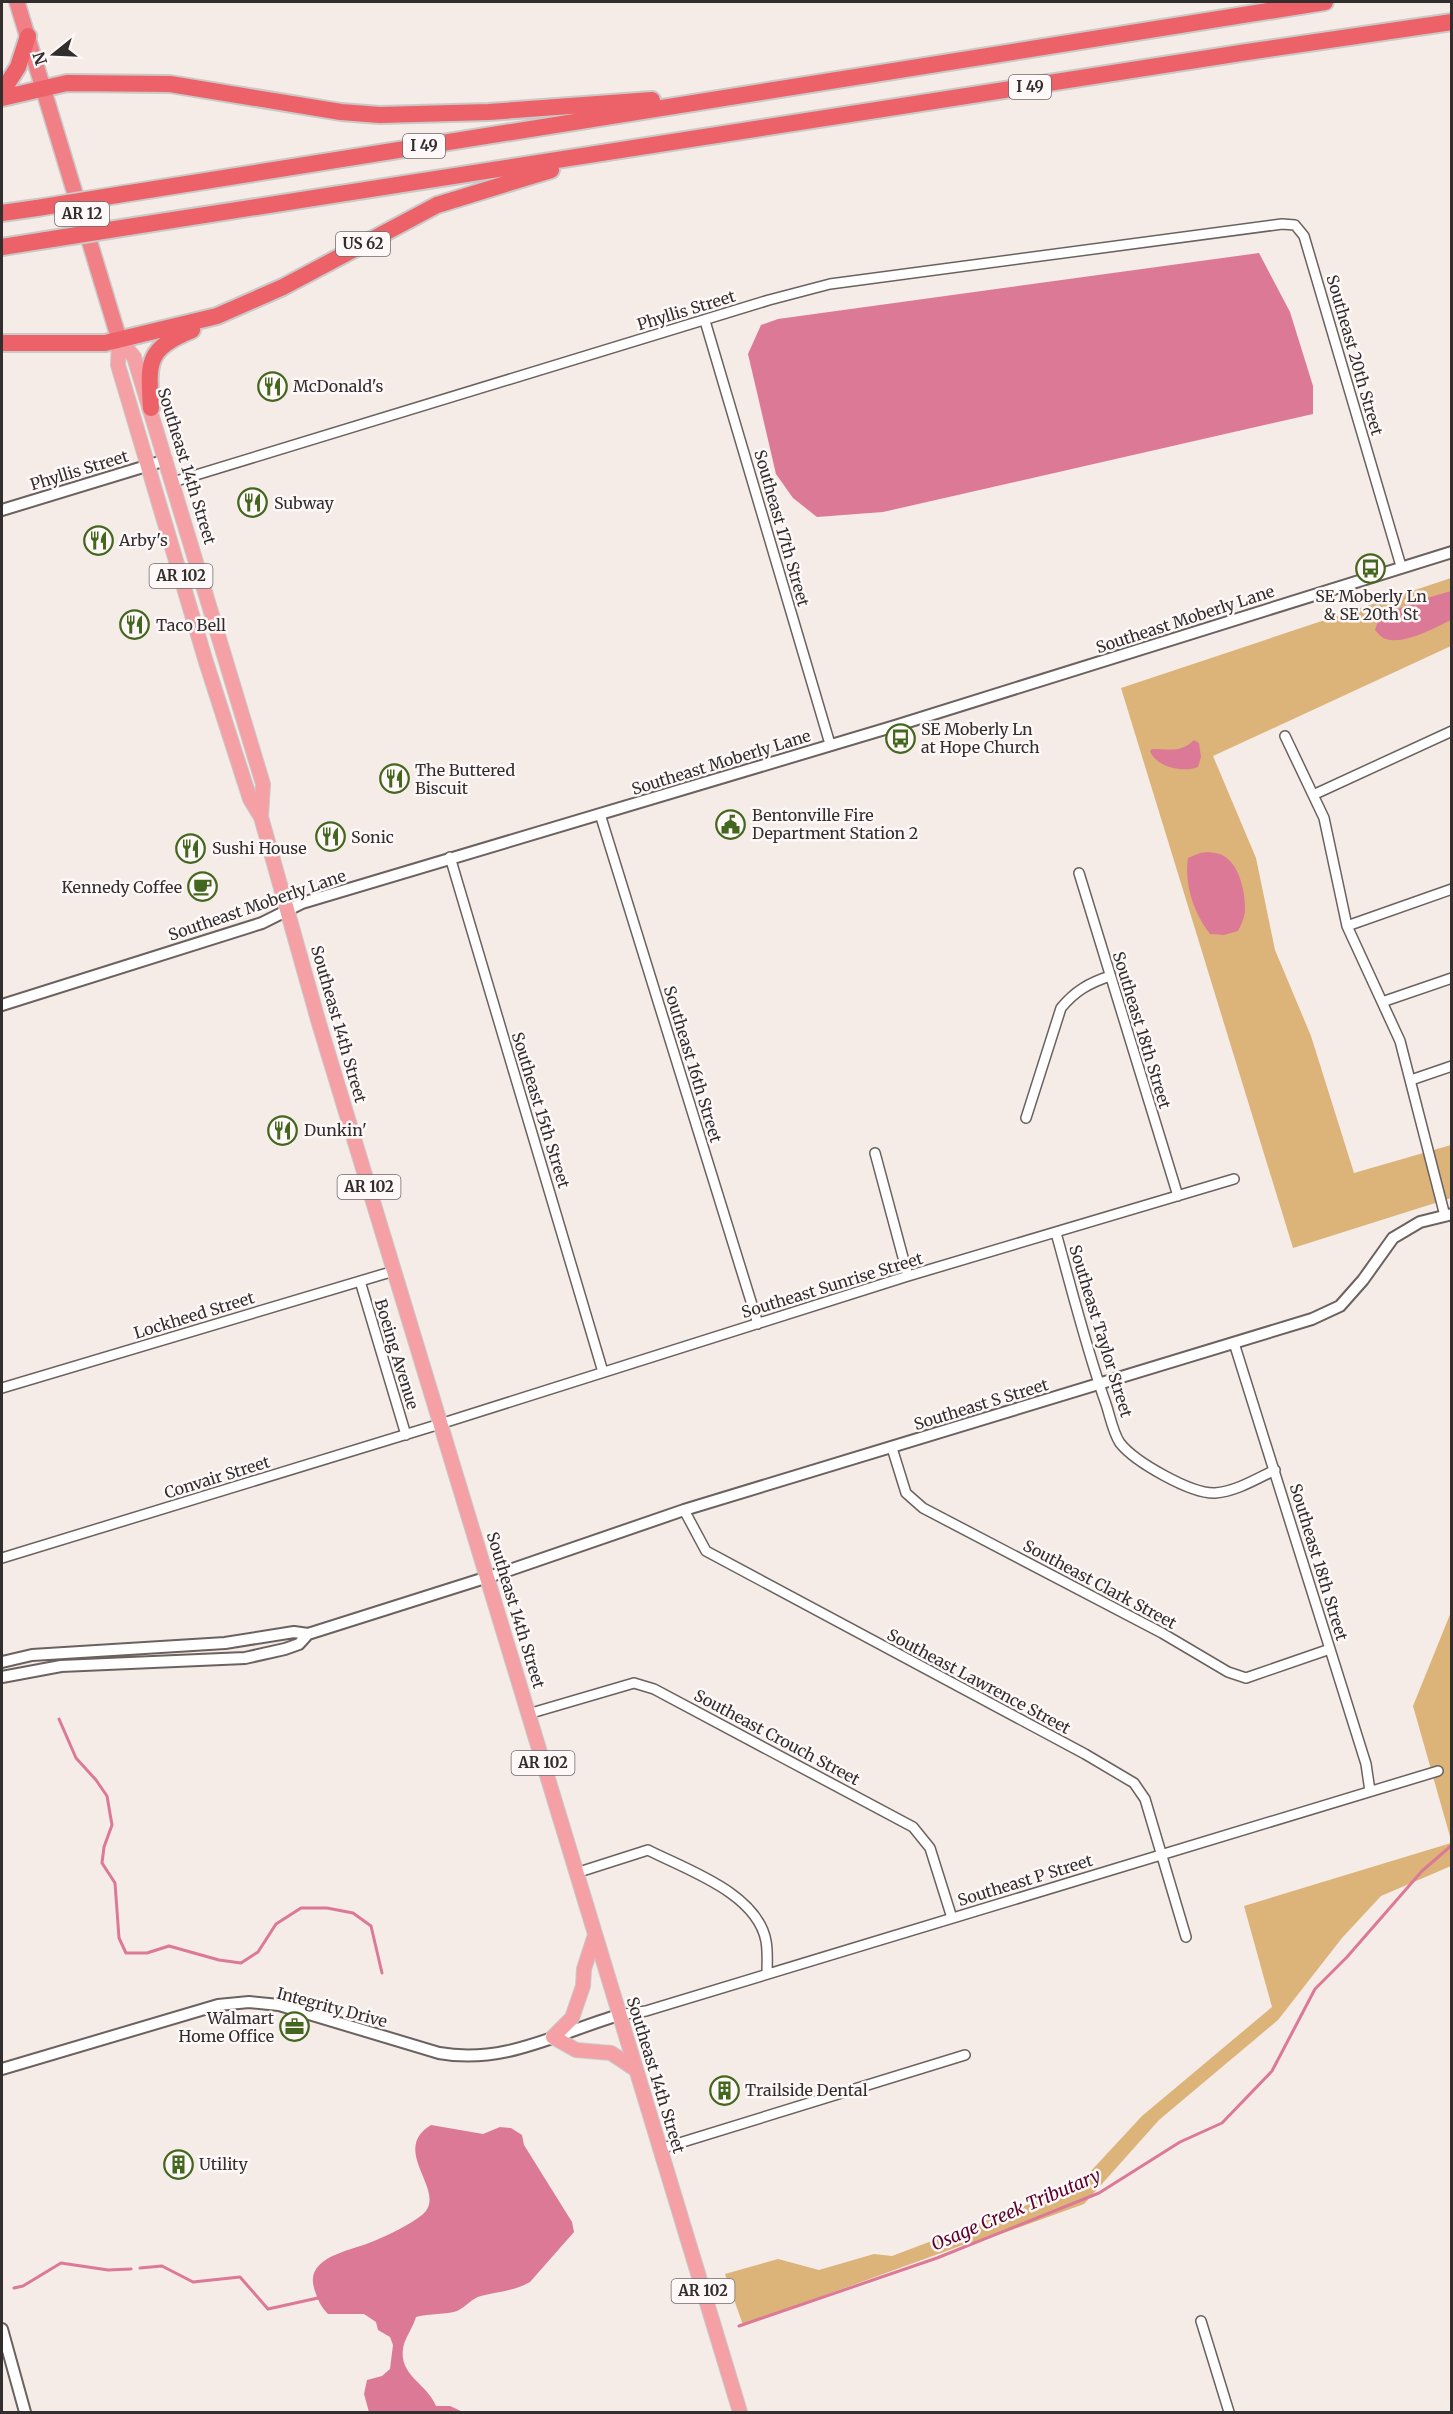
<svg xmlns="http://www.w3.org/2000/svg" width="1453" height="2414" viewBox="0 0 1453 2414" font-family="Merriweather,serif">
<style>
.green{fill:#dcb47a}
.water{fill:#dc7997}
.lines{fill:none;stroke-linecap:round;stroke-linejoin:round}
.stream{stroke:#dc7997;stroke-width:3}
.minor-casing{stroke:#6b625f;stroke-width:12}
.tertiary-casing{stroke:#6b625f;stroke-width:14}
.primary-casing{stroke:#cac9c8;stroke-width:16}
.trunk-casing{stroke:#cac9c8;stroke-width:18}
.motorway-casing{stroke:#cac9c8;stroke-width:20}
.minor{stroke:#fff;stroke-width:9}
.tertiary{stroke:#fff;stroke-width:10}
.primary{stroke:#f4a0a4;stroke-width:14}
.trunk{stroke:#f08086;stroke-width:15}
.motorway{stroke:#ed6168;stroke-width:16}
.motorway-bridge-casing{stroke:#cac9c8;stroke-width:20;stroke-linecap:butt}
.motorway-bridge{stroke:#ed6168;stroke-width:16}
.labels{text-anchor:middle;stroke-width:5;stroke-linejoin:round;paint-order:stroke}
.shield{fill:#fef9f8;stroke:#6f6b6a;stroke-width:1.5}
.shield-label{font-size:15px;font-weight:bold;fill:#322e2d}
.street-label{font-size:16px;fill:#322e2d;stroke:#fef9f8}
.poi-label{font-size:16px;fill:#322e2d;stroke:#fef9f8;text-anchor:start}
.water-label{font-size:18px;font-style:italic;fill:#5d002b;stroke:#fef9f8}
</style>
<rect width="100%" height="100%" fill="#f5ebe7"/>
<path class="green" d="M1451,578V646L1213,756L1256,858L1275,950L1311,1036L1354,1173L1451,1145V1198L1293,1248L1121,688Z
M1451,1612V1840L1413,1706Z
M1451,1843V1866L1381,1896L1342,1938L1278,2020L1159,2120L1084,2204L965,2247L963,2245L743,2325L725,2274L778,2259L819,2270L874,2254L892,2256L1077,2186L1142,2116L1272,2007L1244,1906Z"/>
<path class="water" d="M1259,253L1290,312L1313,386V414L883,512L817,517L793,498L776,474L748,354L761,325L778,319Z
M1451,591V620C1435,628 1403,645 1386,639C1381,638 1378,633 1375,630L1379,618L1413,602Z
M1194,740L1199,743L1201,757L1198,767C1183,773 1156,767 1150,751L1152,749C1169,749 1181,753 1194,740Z
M1208,852C1212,853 1219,853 1222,855C1240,863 1246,895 1245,912C1244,919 1241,925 1238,931L1224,935L1210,934C1194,913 1184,885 1188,858L1200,853Z
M431,2125L483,2134L500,2127L511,2128L522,2135L524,2145L572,2222L574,2232L530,2282C514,2291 498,2292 481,2296C472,2298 466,2307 457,2311C446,2315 430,2313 416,2317C413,2327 407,2335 404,2344C396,2375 426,2382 436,2406H450L463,2412H369L364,2394L367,2380L382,2376L390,2369L393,2345L390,2337L378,2330L376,2322L364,2314H328C321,2307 318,2300 315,2291C302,2256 352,2251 374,2241C389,2235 409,2225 422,2215C450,2192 388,2151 431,2125Z"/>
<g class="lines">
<path class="stream" d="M59,1719L76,1758L96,1780L107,1796L112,1825L104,1847L102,1863L115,1883L119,1938L126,1953H147L169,1946L219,1960L241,1963L258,1952L276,1924L301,1908H327L353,1913L371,1926L382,1973
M140,2268L162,2266L193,2282L240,2277L268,2309L318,2298
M14,2288L23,2286L61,2263L108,2270L131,2269
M739,2326L937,2258L1099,2193L1180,2142L1222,2123L1272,2071L1315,1989L1347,1957L1422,1871L1452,1845"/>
<defs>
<path id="minor" d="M705,321L830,744
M173,482L769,300L830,284L1282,224L1295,225L1304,236L1401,566
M1285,736L1324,818L1347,926L1400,1041L1445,1216
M1313,795L1452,731
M600,814L758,1324
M450,857L603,1372
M1079,873L1178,1196
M1347,926L1452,889
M1382,1002L1452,978
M1411,1080L1452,1066
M1026,1118L1061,1008C1075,991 1089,983 1110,976
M875,1153L908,1276
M1056,1233C1072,1290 1086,1348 1106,1404C1110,1416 1113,1433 1120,1443C1135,1462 1191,1494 1215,1493C1237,1491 1256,1479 1275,1470
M360,1281L406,1435
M1234,1343L1366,1764L1370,1791
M2,1388L394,1271
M892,1448L906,1493L923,1508L1162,1633L1228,1672L1246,1678L1330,1649
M684,1510L706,1551L1085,1754L1134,1783L1145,1799L1186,1937
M2,1558L440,1424L908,1276L1234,1179
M528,1714L634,1683L654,1689L913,1827L930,1848L952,1918
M576,1873L648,1850C687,1870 757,1893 766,1941C768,1952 767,1964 767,1974
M619,2015L646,2011L1438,1771
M660,2149L965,2055
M1201,2321L1229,2412"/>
<path id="tertiary" d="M2,510L166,460
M2,1005L262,923L302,903L895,726L1452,552
M2,1662L32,1655L225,1643L294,1632L308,1634
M2,1677L61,1666L245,1658L285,1649L299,1644L308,1634L507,1571L684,1510L1312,1319L1340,1306L1363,1280L1393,1238L1420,1222L1452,1214
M2,2069L218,2005L249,2002L279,2005L439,2053C504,2065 558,2033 619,2015
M2,2329L25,2412"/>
<path id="primary" d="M119,339L118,365L206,662L250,799L261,817L318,1020L740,2412
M119,339L134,357L263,784L261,817
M595,1935L584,1969L583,1986L572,2018L553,2037L576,2050L611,2053L635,2069"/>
<path id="trunk" d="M17,2L119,339"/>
<path id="motorway" d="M2,92L18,67L28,36
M2,98L67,83L170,84L341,112L380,115L489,112L652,100
M117,195L1325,2
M2,213L37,208
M128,227L1247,52L1452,22
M2,247L46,240
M2,343H105L217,316L283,287L437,205L551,170
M151,408C148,362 146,349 192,330"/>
</defs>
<use href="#minor" class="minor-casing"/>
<use href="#tertiary" class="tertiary-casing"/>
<use href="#primary" class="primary-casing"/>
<use href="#trunk" class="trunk-casing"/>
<use href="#motorway" class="motorway-casing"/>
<use href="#minor" class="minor"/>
<use href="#tertiary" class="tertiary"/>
<use href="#primary" class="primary"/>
<use href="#trunk" class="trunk"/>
<use href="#motorway" class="motorway"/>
<defs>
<path id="motorway-bridge" d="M37,208L117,195
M46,240L128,227"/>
</defs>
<use href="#motorway-bridge" class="motorway-bridge-casing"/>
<use href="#motorway-bridge" class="motorway-bridge"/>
</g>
<defs>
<symbol id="restaurant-ring" viewBox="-11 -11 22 22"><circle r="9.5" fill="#fef9f8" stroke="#44671f" stroke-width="1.5"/><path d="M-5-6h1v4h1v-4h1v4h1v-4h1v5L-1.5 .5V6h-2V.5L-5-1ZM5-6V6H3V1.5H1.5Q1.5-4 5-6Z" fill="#44671f"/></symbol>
<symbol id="bus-ring" viewBox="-11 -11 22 22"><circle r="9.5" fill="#fef9f8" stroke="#44671f" stroke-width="1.5"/><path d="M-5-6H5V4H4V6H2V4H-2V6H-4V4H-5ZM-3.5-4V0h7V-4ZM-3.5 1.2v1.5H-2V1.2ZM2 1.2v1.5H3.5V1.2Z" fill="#44671f"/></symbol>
<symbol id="civic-ring" viewBox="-11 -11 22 22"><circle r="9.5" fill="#fef9f8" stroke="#44671f" stroke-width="1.5"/><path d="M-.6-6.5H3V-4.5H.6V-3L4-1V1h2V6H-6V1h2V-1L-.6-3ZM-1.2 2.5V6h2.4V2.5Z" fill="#44671f"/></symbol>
<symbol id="cafe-ring" viewBox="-11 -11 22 22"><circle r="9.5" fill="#fef9f8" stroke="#44671f" stroke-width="1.5"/><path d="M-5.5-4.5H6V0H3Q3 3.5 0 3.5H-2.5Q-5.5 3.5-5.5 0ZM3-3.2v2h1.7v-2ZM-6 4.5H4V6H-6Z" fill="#44671f"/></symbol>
<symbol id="office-ring" viewBox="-11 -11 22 22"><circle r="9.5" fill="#fef9f8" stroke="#44671f" stroke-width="1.5"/><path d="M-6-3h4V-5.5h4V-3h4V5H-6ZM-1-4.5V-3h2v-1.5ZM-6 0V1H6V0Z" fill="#44671f"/></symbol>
<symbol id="building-ring" viewBox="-11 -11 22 22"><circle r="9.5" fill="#fef9f8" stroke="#44671f" stroke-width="1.5"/><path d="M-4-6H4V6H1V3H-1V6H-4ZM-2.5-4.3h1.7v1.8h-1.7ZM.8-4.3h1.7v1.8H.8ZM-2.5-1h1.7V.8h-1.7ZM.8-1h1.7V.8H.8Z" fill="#44671f"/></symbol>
</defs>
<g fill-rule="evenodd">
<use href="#restaurant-ring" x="256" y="370" width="33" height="33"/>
<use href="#restaurant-ring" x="236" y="486" width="33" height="33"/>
<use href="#restaurant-ring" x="82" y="524" width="33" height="33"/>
<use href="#bus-ring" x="1354" y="552" width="33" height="33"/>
<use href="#restaurant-ring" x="118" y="608" width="33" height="33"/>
<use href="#bus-ring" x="884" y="722" width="33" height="33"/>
<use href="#restaurant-ring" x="378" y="762" width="33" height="33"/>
<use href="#civic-ring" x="714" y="808" width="33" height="33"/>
<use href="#restaurant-ring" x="314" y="820" width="33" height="33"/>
<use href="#restaurant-ring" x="174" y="832" width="33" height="33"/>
<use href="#cafe-ring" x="186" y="870" width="33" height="33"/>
<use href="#restaurant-ring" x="266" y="1114" width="33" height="33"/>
<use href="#office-ring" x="278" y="2010" width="33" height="33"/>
<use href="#building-ring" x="708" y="2074" width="33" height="33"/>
<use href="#building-ring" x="162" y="2148" width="33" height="33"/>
</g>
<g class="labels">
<g class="shield">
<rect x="1009" y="75" width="42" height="24" rx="4.5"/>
<rect x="403" y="134" width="42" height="24" rx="4.5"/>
<rect x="55" y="202" width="54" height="24" rx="4.5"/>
<rect x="336" y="232" width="54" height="24" rx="4.5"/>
<rect x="149.5" y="564" width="63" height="24" rx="4.5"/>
<rect x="337.5" y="1175" width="63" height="24" rx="4.5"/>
<rect x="511.5" y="1751" width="63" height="24" rx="4.5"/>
<rect x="671.5" y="2279" width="63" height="24" rx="4.5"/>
</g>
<g class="shield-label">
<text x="1030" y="92">I 49</text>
<text x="424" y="151">I 49</text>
<text x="82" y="219">AR 12</text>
<text x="363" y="249">US 62</text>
<text x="181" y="581">AR 102</text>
<text x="369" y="1192">AR 102</text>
<text x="543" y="1768">AR 102</text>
<text x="703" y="2296">AR 102</text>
</g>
<g class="street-label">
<text transform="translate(686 310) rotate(-17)" y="6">Phyllis Street</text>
<text transform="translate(1355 355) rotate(74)" y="6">Southeast 20th Street</text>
<text transform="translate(187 466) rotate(73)" y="6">Southeast 14th Street</text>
<text transform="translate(79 470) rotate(-17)" y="6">Phyllis Street</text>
<text transform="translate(782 528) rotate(74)" y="6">Southeast 17th Street</text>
<text transform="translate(1185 619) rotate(-18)" y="6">Southeast Moberly Lane</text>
<text transform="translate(721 762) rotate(-17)" y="6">Southeast Moberly Lane</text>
<text transform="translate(257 905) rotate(-19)" y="6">Southeast Moberly Lane</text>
<text transform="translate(339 1024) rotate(74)" y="6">Southeast 14th Street</text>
<text transform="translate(1142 1030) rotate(73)" y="6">Southeast 18th Street</text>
<text transform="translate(693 1064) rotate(73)" y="6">Southeast 16th Street</text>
<text transform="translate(541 1110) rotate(73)" y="6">Southeast 15th Street</text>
<text transform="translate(832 1285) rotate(-17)" y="6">Southeast Sunrise Street</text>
<text transform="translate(194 1315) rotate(-17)" y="6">Lockheed Street</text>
<text transform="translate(1101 1331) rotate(73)" y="6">Southeast Taylor Street</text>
<text transform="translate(397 1354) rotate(73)" y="6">Boeing Avenue</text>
<text transform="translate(981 1404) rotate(-17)" y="6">Southeast S Street</text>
<text transform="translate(217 1477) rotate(-17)" y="6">Convair Street</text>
<text transform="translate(1319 1562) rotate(73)" y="6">Southeast 18th Street</text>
<text transform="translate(1100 1584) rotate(28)" y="6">Southeast Clark Street</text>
<text transform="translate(516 1610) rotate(73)" y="6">Southeast 14th Street</text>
<text transform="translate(979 1681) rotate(28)" y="6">Southeast Lawrence Street</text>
<text transform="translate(777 1737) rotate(28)" y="6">Southeast Crouch Street</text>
<text transform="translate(1025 1880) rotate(-17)" y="6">Southeast P Street</text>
<text transform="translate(332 2007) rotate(15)" y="6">Integrity Drive</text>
<text transform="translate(656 2075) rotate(73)" y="6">Southeast 14th Street</text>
</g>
<g class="poi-label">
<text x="293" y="392">McDonald's</text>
<text x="274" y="509">Subway</text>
<text x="119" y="546">Arby's</text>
<text x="1371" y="602" text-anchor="middle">SE Moberly Ln<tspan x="1371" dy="18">&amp; SE 20th St</tspan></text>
<text x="156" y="631">Taco Bell</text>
<text x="921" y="735">SE Moberly Ln<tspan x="921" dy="18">at Hope Church</tspan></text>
<text x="415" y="776">The Buttered<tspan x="415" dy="18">Biscuit</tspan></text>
<text x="752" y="821">Bentonville Fire<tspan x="752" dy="18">Department Station 2</tspan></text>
<text x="351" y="843">Sonic</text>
<text x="212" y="854">Sushi House</text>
<text x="182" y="893" text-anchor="end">Kennedy Coffee</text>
<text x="304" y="1136">Dunkin'</text>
<text x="274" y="2024" text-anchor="end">Walmart<tspan x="274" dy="18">Home Office</tspan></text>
<text x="745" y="2096">Trailside Dental</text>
<text x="199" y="2170">Utility</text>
</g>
<g class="water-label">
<text transform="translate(1016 2210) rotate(-23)" y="6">Osage Creek Tributary</text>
</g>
</g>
<rect width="1453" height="2414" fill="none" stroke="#322e2d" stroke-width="6"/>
<g transform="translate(54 54) rotate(252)" stroke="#fef9f8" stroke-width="4.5" paint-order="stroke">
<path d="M0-4.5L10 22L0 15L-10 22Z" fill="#322e2d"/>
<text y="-9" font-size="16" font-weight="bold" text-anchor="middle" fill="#322e2d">N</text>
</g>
</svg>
